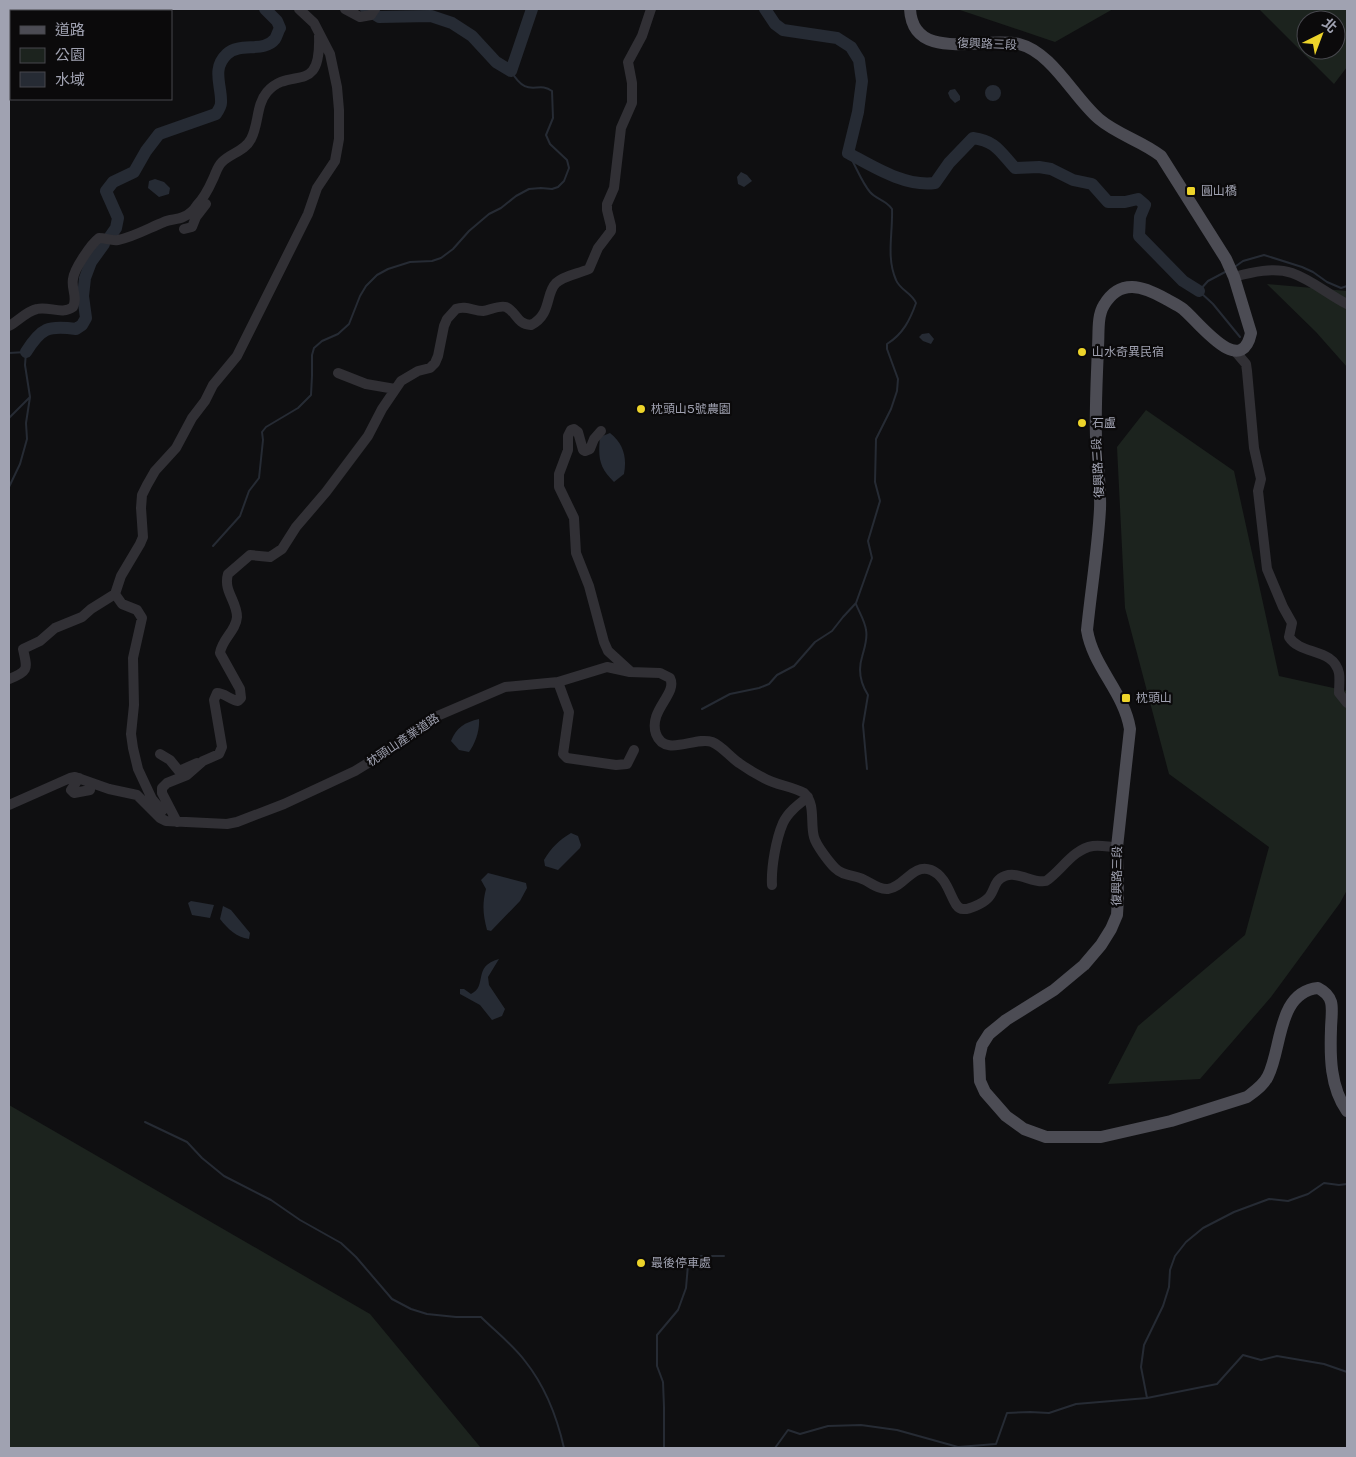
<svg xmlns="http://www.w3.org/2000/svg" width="1356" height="1457" viewBox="0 0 1356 1457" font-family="'Public Sans','Noto Sans TC',sans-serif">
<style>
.green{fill:#1c231e;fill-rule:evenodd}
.water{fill:#262b34}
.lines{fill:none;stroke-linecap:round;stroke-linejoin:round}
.stream{stroke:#262b34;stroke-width:2}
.river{stroke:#262b34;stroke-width:12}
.minor{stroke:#313035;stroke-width:10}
.major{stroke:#4c4c54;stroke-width:12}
.poi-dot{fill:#edd42a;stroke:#0b0a0b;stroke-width:2}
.labels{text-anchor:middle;stroke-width:4.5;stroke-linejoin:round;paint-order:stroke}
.street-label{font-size:12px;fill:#a0a2b1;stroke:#0b0a0b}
.poi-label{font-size:12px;fill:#a0a2b1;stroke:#0b0a0b;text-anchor:start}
</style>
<rect width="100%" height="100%" fill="#0f0f11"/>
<path class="green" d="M957,9H1113L1055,42Z
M1259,9H1347V67L1334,84ZM1306,20H1336V50H1306Z
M1267,284L1347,291V367L1316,332Z
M1146,410L1234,471L1279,676L1347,691V890L1340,903L1271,997L1200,1079L1108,1084L1138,1026L1245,935L1269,847L1169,774L1125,608L1117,447Z
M9,1105L370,1314L481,1448H9Z"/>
<path class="water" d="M985 93a8 8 0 1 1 16 0a8 8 0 1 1-16 0Z
M955,89L960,96V100L955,103L950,98L948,93L950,90Z
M741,172L747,175L752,181L744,187L738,184L737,177Z
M155,179L164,182L170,188L169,194L159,197L148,188L149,181Z
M929,333L934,339L931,344L923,341L919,337L922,334Z
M610,433C624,444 627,458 624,474L614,482C599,467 598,458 600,437Z
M479,719C480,730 475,744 469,752L459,750L451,741C456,728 465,722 479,719Z
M571,833L578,836L581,845L580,848L558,870L545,866L544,860C551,848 559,840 571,833Z
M488,873L526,883L527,888L520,901L491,931L487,930C483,915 482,904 486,889L481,880Z
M191,901L214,905L210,918L192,915L188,903Z
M223,906L231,910L250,933L249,939C236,937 228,929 220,919Z
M499,959L488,977L489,985L505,1009L502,1016L492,1020L480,1005L460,994V989H464L471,994C488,986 472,966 499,959Z"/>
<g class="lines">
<path class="stream" d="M1236,266L1243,261L1264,255L1302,267L1313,272L1327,282L1341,288L1347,286
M1227,271L1208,281L1199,291L1213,304L1240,337
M9,353L26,352L25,365L30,397L26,423L27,439L20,464L9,487
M9,418L30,397
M213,546L240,516L249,491L259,478L263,440L262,432L266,427L298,408L311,395L312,376V355L314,348L322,341L338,334L349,324L360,296L366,286L377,275L388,269L410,262L432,261L441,258L453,249L469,231L489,214L501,208L516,196L529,189L541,188L552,189L558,187L564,181L569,168L567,160L550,144L546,135L553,118L552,91C537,80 528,100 511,71
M856,604C859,612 865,621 866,630C868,639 864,649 862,657C858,670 861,684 868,695L863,725L867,769
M702,709L730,694L759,688L769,684L777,675L794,666L815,642L832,631L843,617L856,603L872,558L868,541L880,501L875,482L876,439L891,409L897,391L898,379L887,349V344C903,334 910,320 916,303C912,293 900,290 896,280C886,257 893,233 892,209C886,200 877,200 870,192C861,181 856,166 848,153
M145,1122L187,1142L202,1158L224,1176L271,1200L300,1220L341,1243L356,1257L392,1299L411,1309L427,1314L456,1317H481C495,1331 513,1345 525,1361C545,1386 557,1417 564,1448
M1147,1398L1141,1367L1144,1345L1163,1306L1169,1287L1170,1270L1175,1256L1186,1242L1203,1228L1234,1212L1269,1199L1288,1201L1308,1194L1324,1183L1339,1185L1347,1184
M664,1448V1407L663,1382L657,1366V1335L678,1310L686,1288L688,1265L701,1256H724
M775,1448L788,1430L800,1434L828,1426L861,1425L897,1430L958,1447L996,1444L1007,1413L1030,1412L1049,1413L1076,1404L1147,1398L1217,1384L1243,1355L1261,1360L1277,1356L1324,1364L1347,1372"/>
<path class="river" d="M366,9L379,17L431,16L452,23L472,36L496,62L511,71L532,9
M765,9L775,24L783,30L837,38L851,47L859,60L862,81L858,112L848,153C874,167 905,187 935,183L949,163L973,138C996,141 1000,152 1015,168L1039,167L1051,169L1073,180L1092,184L1108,202H1125L1138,199L1145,205L1140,217L1139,236L1183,281L1199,291
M109,238L116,228L118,218L106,191L113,182L134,172L146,151L159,134L216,114C218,111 221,106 221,103C222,86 211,69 227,54C240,42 264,53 275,39C277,36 278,31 280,28L277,21L265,9
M26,352C41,328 48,325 76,329L82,325L86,318L83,296L85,278L91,262L104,244"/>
<path class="minor" d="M345,9L360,17L371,15L375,9
M184,229L192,227L196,217L206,204
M1234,277C1252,272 1274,267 1292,273C1312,280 1329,295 1347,304
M9,326C18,321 27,311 37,309C49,306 62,315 73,307C78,297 71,289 73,279C74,269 91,244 99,238C106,238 111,241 118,240C134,237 149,228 164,222C170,219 177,220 183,217C188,215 194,210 197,205C204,198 209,188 213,179C216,173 217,167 222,162C231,153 245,151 251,139C259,124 256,105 267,92C291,65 321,97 319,36
M1235,351L1246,364L1247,371L1254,448L1261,479L1258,491L1267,569L1283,607L1292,623L1289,637C1301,656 1333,647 1339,673C1340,679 1339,687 1339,693L1347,703
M338,373L366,384L395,389
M601,431L594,439L590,449L585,451L583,450L578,432L574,429L571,430L568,436V450L559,474V487L574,518L576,553L589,586L604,642L608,651L631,672
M9,679C30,671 27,668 23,649L40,641L55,628L82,617L91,609L115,594
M558,682L569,712L563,754L567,758L616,765L627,764L634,750
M160,754L170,760L179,771L197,763
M79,778L71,790L74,793L90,790
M9,805L70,778L75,777L109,789L137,795L160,818L166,821L227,824L237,822L284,804L355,771L386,752L435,717L505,687L558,682L607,667L630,672L660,673L670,678C678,694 648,710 656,734C665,758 695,736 712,742C722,746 730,757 739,763C746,768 754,773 762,777C775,785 791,786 804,793C816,804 810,823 814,837C816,845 829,862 835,868C842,875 851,875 860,878C869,881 878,890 888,889C904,887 913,863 931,870C951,878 951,909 963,909C969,910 983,903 987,899C995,893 993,880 1005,876C1019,871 1033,884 1046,881C1062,870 1073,849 1093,846C1101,845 1110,847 1117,847
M162,811L152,799L138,769L133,748L131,734L134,705L133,658L142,618L137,610L122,604L115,594L121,576L140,544L143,537L141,508L142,495L147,485L155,471L176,448L192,418L205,401L213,385L237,356L308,214L317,188L335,161L339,139V110L337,87L330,54L314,23L299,9
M177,822L162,793V788L167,783L187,775L203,761L219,754L222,747L214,700L217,693C225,693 230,700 238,701L241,698L240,689L220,653C222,639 236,631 237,617C237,601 223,591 228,574L250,555L270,557L282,549L296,527L326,492L368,436L382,409L401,381L418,371L430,368L435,363L438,356L444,326L447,319L456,309C466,305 473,311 483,311C490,310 499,305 506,307C517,312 516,324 531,325C552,314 545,294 556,283C565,275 578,274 589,269L598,248L611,231V226L607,210V204L614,188L621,128L632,103V83L628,62L642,36L651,9
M772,885C771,868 776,839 783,823C788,812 799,804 808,797"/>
<path class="major" d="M910,9C913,64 984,36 1019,44C1052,52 1074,98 1099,119C1118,135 1142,141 1161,156L1226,259L1234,277L1251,333C1241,380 1197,320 1183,309C1178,305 1171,302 1166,299C1143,286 1120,278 1104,305C1097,316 1099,333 1098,346C1097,376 1095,407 1096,437C1097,461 1101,485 1100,509C1098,548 1091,590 1087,630C1093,667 1124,692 1130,729L1117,847L1118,897L1117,915L1111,929L1101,945L1084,965L1054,990L1006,1020L989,1034L982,1045L979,1058L980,1081L985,1092L1006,1116L1024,1129L1046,1137H1101L1171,1121L1247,1097C1255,1091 1264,1085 1268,1076C1282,1049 1277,992 1318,988C1324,991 1329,995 1331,1002C1333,1009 1331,1021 1331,1029C1330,1056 1330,1087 1347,1111"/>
</g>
<g class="poi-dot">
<rect x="1186" y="186" width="10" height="10" rx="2.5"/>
<circle cx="1082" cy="352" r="5"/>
<circle cx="641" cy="409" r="5"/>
<circle cx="1082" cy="423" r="5"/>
<rect x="1121" y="693" width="10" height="10" rx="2.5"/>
<circle cx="641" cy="1263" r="5"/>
</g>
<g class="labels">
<g class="street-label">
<text transform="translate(987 44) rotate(2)" y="4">復興路三段</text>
<text transform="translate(1098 468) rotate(-93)" y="4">復興路三段</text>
<text transform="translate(403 740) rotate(-34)" y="4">枕頭山產業道路</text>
<text transform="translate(1117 876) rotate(-89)" y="4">復興路三段</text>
</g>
<g class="poi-label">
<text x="1201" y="195">圓山橋</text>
<text x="1092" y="356">山水奇異民宿</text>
<text x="651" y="413">枕頭山5號農園</text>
<text x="1092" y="427">石盧</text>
<text x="1136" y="702">枕頭山</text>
<text x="651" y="1267">最後停車處</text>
</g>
</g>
<rect width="1356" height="1457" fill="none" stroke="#a0a2b1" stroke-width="20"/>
<rect x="10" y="10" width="162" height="90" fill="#0b0a0b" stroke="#47474d"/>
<rect x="20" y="26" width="25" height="8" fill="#4c4c54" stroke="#47474d"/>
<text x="55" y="35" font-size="15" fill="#a0a2b1">道路</text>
<rect x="20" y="48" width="25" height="15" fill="#1c231e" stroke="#47474d"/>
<text x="55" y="60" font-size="15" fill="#a0a2b1">公園</text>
<rect x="20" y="72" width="25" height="15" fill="#262b34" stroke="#47474d"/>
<text x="55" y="85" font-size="15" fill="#a0a2b1">水域</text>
<g transform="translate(1321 35) rotate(42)"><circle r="24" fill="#0b0a0b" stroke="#47474d"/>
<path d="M0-4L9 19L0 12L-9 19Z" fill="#edd42a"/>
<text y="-8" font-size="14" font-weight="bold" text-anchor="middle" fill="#a0a2b1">北</text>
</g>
</svg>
